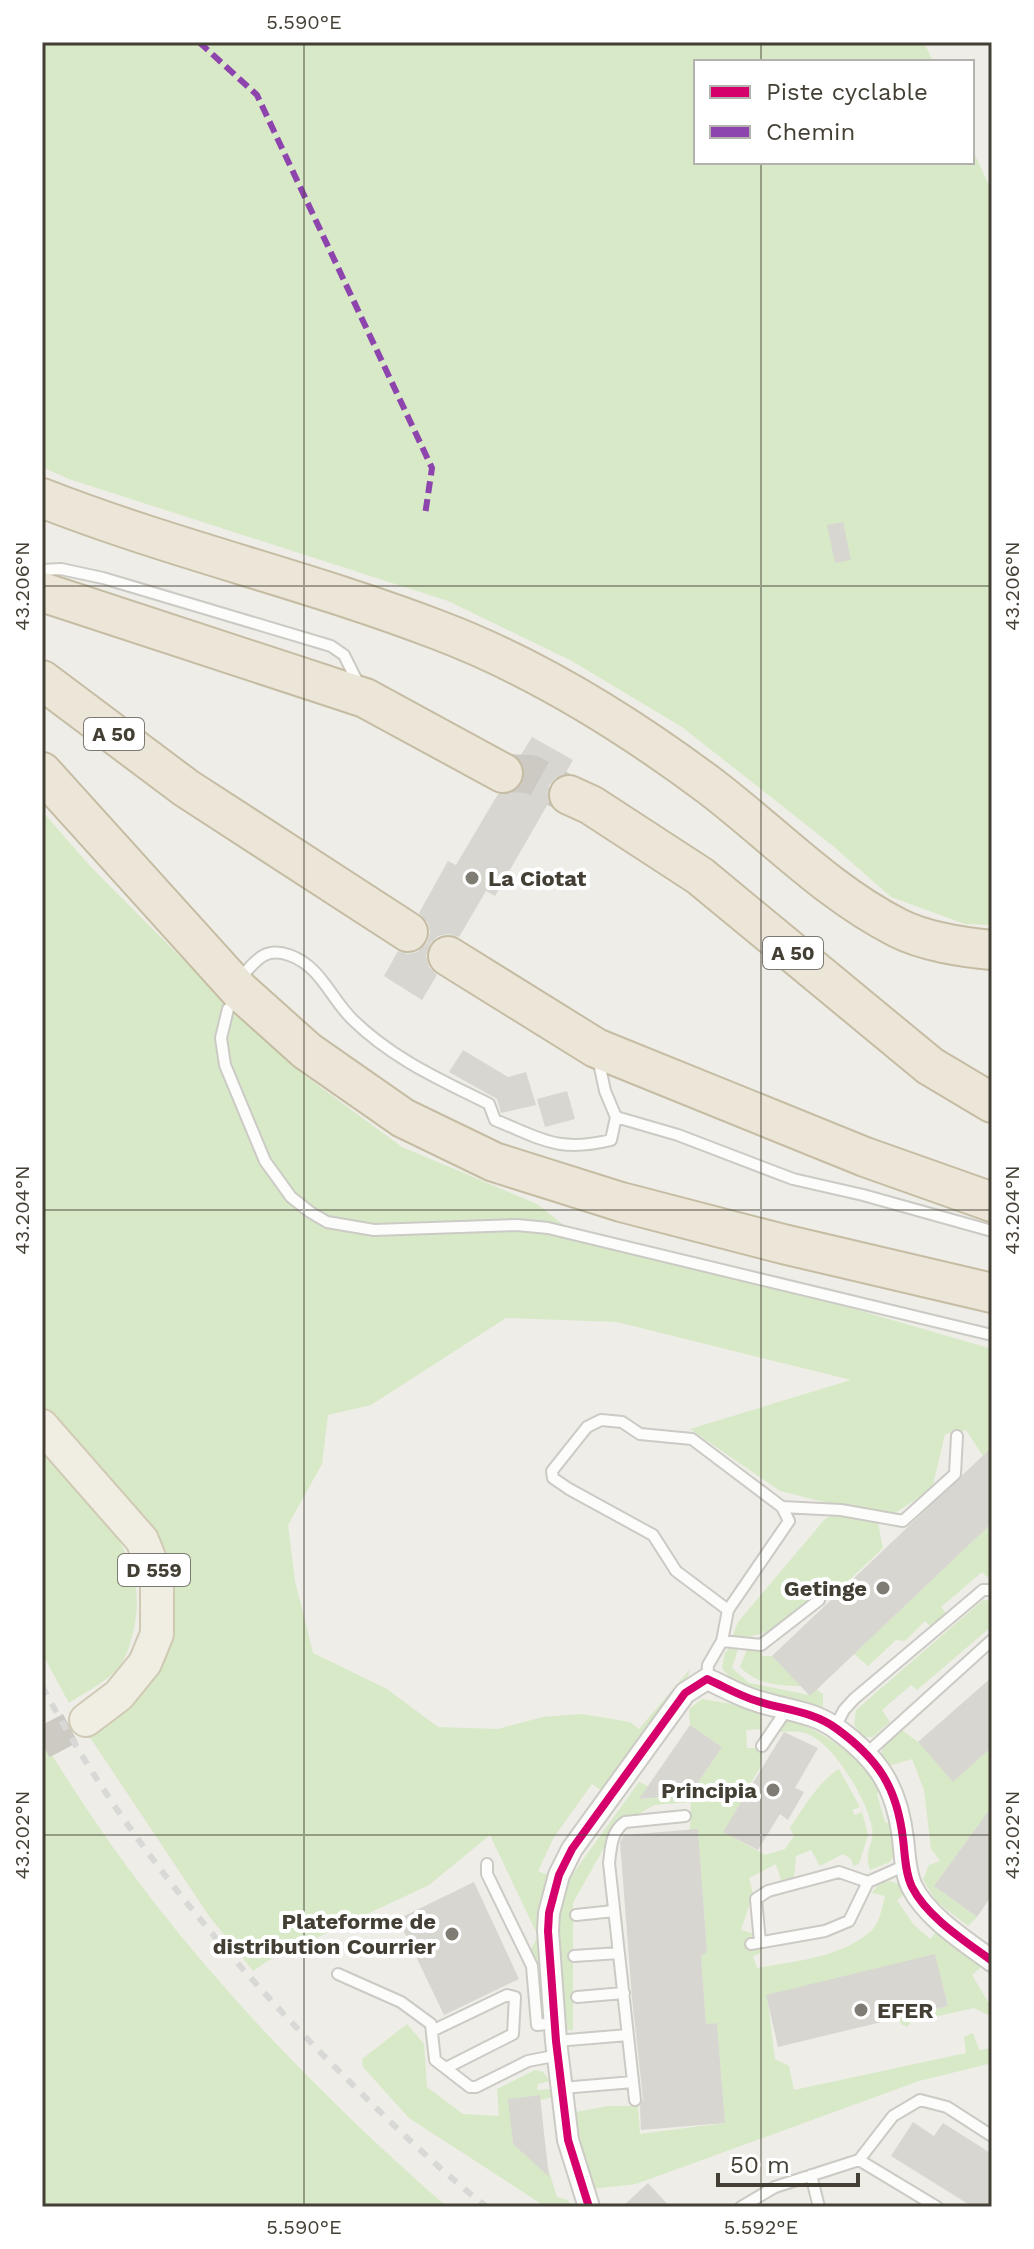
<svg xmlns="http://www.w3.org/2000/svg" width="1034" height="2249" viewBox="0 0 1034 2249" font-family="'Work Sans',sans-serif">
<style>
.green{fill:#d8e9c7}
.building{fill:#d7d6d0}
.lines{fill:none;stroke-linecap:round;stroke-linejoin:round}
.primary-tunnel{stroke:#cccac3;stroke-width:32;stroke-dasharray:32 16;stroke-linecap:butt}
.highway-tunnel{stroke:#cccac3;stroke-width:38;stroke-dasharray:38 19;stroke-linecap:butt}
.lane-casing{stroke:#cccac5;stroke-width:14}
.street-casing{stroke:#cccac5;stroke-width:24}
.primary-casing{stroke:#d0cab5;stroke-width:36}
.highway-casing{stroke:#c5bca3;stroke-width:42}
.lane{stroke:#fcfcfb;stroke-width:10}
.street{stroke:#fcfcfb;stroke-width:20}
.primary{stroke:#f0ede2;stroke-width:32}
.highway{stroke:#ebe6d8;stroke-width:38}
.rail{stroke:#d8d8d7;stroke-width:6;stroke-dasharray:10 10;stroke-linecap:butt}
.quiet{stroke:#8e44ad;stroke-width:6;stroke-dasharray:12 6;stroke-linecap:butt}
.cycleway-casing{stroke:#fff;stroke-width:13}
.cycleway{stroke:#d6006c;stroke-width:8}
.ticks{fill:none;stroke:#433f34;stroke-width:2;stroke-opacity:0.45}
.poi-dot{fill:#7f7c73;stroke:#fff;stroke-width:3}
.labels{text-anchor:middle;stroke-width:8;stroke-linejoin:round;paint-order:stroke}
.shield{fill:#fff;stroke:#7b7971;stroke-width:2}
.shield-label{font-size:20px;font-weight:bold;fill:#433f34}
.poi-label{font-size:22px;font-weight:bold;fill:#433f34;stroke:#fff;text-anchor:end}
.neatline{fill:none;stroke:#433f34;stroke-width:3}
.ticks-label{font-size:20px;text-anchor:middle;fill:#433f34}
</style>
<rect width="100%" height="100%" fill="#eeede7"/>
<path class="green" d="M42,42H924L933,62H696V162H972V148L992,192V925L965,924L891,897L833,846L682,727L572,661L448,601L69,479L42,467Z
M42,811L90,866L261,1038L308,1078L402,1147L537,1204L584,1241L851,1308L992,1349V1456H983L966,1430L945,1434L932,1489L895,1513L828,1503L780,1491L690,1429L851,1380L617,1322L506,1318L371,1405L328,1415L322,1464L288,1525L295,1581L313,1653L387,1689L438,1727L498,1729L543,1717L582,1714L630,1722L639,1729L690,1669L686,1683L605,1793L592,1784L554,1837L538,1871L550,1876L546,2018H542L539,1976L529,1953L538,1936L490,1835L429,1885L269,1960L253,1971L209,1916L85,1730L169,1640L119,1493L42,1408Z
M42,1453C91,1504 151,1551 134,1628C130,1647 125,1664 110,1676C97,1687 82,1694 69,1703L42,1653Z
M835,1514L878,1523L883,1548L841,1588L832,1583C808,1602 767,1646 733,1635L738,1622L825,1519Z
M992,1523V1573L987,1577L982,1572L941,1607L946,1613L930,1626L925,1621L905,1641L896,1640L868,1666L854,1654Z
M983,1600L992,1601V1626L917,1690L911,1685L882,1710L890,1722L873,1737H863L854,1725L856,1710Z
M731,1647L738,1649L732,1668L749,1683L809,1695L816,1689L823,1694V1707C791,1698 741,1697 722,1668L725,1652Z
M747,1649H760L762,1656H772L801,1686C778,1686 757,1684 740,1667Z
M702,1699L731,1704L760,1714L761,1729L746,1730L747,1748H763L760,1768L744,1794L746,1796L724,1832L765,1855L785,1849L794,1836L790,1828C804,1807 818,1782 839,1769L860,1807L852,1810L855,1815L862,1812L868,1835L859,1864L853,1866L851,1859L843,1854L820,1866L811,1850L796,1856L794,1878L781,1880L776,1864L749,1878L753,1894L741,1930L762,1936L760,1953L753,1956L757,1968C795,1961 841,1958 871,1931C880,1922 882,1908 885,1896L872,1893C883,1876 895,1879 908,1892L897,1900L913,1924L930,1939L939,1929L960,1944L982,1966L972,1975L988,2002L992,2001V2017L974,2008L911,2022L907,2027L901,2024L899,2018L948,2006L935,1955L767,1995L775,2059L789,2066L794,2090L966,2053L964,2037L973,2033L979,2050L992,2048V2063L919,2081L636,2184L592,2189L581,2146L576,2112L608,2106H638L640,2134L725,2123L717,2023L706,2024L701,1956L707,1951L698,1830H690L691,1802L654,1805L615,1828L573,1903V2030H567L558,1933L560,1909L567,1882L639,1782L648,1786L640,1799L692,1795L693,1790L722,1747L690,1725L689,1709Z
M784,1719C825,1729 853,1756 882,1784L877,1794L885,1822L892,1825L895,1855L890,1862L870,1870C863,1849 875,1845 872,1827C866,1798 835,1746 808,1734C800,1730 786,1732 777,1732Z
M902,1730L918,1742L953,1781L992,1747V1806L934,1886L977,1917L968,1926L937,1902L923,1880L929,1865L940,1861L931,1849L924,1790L912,1759L889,1766L881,1754L885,1742Z
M42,1738C148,1918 291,2070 447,2207H42Z
M407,2024L424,2044L427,2087L463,2114L499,2116L497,2089L535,2070L543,2072L550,2081L538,2084L537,2090L552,2089L554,2097L540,2100L539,2095L509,2099L513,2144L542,2170L548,2168L557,2197L568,2200L571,2207H546L409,2118L363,2067L362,2059Z"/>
<path class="building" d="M843,522L851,560L835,563L827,525Z
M532,737L573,760L565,774L556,778L549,785V802L495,896L486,891L459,937L448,934L438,936L430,944L426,956L429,967L437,975L422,1000L384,976L398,951L408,954L417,952L427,943L430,932L428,923L419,913L448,861L456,865L498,794L514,792L522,784L525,772L519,758Z
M463,1050L508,1077L526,1072L536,1105L501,1113L497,1099L449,1072Z
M567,1091L575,1119L545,1127L537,1099Z
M992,1447V1523L810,1696L772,1656Z
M992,1677V1747L953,1782L918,1742Z
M690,1725L722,1747L693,1790L689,1795L639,1799Z
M784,1732L818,1748L795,1788L804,1792L788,1820L780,1814L758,1850L723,1832Z
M992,1806V1895L977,1917L934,1886Z
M698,1829L707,1952L701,1956L706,2024L717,2023L725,2123L641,2130L640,2106L643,2099L632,1998L620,1842L624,1835Z
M474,1882L519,1979L444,2015L398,1919Z
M935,1954L948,2006L778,2047L766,1995Z
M540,2095L544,2133L549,2177L513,2144L508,2099Z
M913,2122L934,2136L943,2123L992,2154V2207H973L891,2156Z
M648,2183L670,2207H622Z"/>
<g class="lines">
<path class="primary-tunnel" d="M42,1743L86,1720"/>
<path class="highway-tunnel" d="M503,773L531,774L569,795"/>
<defs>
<path id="lane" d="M42,570L61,569L103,578L331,646L344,655L359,685
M243,975C257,959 266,947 289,955C321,966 330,998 353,1020C393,1059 439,1079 489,1104L495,1120C542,1139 558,1153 611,1140L616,1117
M228,1009L221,1038L225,1065L265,1161L291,1197L310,1212L327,1222L374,1230L517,1225L548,1228L992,1335
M598,1058L605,1091L616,1117L678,1135L793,1179L863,1195L992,1231
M782,1507L841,1510L903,1521L955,1474L957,1436
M722,1641L761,1645L819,1600
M707,1679L708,1665L722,1641L728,1610L789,1521L782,1507L692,1439L640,1434L622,1422L601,1420L587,1427L552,1471L553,1478L569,1489L653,1535L676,1571L728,1610
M835,1727L844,1710L854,1699L983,1590H992
M762,1746L787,1709
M866,1754L992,1640
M487,1864V1874L532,1966L537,2025L555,2023
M576,1915L614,1911
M760,1942L756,1899L768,1891L839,1872L868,1882
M751,1944L825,1931L849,1921L868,1882L906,1865
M574,1956L619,1953
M338,1974L401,2002L431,2024L435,2060L470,2087H476L528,2061L559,2055
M577,1997L624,1993
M434,2030L507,1995L515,1997L513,2034L446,2068
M556,2041L628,2035
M562,2088L633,2082
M635,2100L609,1863C611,1847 611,1832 625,1822L685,1816
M859,2160L937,2207
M811,2175L819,2207
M741,2207L775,2187L859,2160L893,2116L920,2100L947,2107L992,2136"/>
<path id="street" d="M589,2207L568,2140L556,2041L548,1931L549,1913L559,1875L572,1849L685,1693L707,1679C723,1686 740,1696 757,1701C784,1710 813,1711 837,1729C878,1759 897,1787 903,1839C905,1854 905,1873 912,1887C927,1917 965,1941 992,1961"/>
<path id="primary" d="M42,1426L142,1540L157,1577V1634L145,1663L119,1695L86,1720"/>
<path id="highway" d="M42,498C172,549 308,580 438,630C536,667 627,724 710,786C773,834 827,892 898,928C926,942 961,947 992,950
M42,592L365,698L503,773
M42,680L186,788L408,932
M42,772L240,991L307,1051L403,1118L494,1162L621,1202L783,1244L992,1293
M569,795L591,805L700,876L930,1066L992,1103
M448,956L596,1048L865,1157L992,1202"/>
</defs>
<use href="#lane" class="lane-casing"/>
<use href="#street" class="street-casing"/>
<use href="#primary" class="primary-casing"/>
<use href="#highway" class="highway-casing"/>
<use href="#lane" class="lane"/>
<use href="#street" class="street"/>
<use href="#primary" class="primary"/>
<use href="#highway" class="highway"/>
<path class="rail" d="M42,1686C116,1825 212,1941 322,2054C375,2107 428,2161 487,2207"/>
<path class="quiet" d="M199,42L257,95L432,468L425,515"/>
<defs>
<path id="cycleway" d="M589,2207L568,2140L556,2041L548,1931L549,1913L559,1875L572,1849L685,1693L707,1679C723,1686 740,1696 757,1701C784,1710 813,1711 837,1729C878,1759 897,1787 903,1839C905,1854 905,1873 912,1887C927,1917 965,1941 992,1961"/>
</defs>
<use href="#cycleway" class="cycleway-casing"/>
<use href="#cycleway" class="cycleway"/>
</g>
<path class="ticks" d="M304,42V2207M761,42V62M761,162V2207M42,586H992M42,1210H992M42,1835H992"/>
<g class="poi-dot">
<circle cx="472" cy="878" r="8"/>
<circle cx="883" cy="1588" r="8"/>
<circle cx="773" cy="1790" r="8"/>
<circle cx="452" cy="1934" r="8"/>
<circle cx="861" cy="2010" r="8"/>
</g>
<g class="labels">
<g class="shield">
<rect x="84" y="718" width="60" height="32" rx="6"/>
<rect x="763" y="937" width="60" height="32" rx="6"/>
<rect x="118" y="1554" width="72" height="32" rx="6"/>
</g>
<g class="shield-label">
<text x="114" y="741">A 50</text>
<text x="793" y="960">A 50</text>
<text x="154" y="1577">D 559</text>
</g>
<g class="poi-label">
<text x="488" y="886" text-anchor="start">La Ciotat</text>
<text x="867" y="1596">Getinge</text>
<text x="757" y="1798">Principia</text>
<text x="436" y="1929">Plateforme de<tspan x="436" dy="25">distribution Courrier</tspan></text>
<text x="877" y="2018" text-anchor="start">EFER</text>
</g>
</g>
<rect width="1034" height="2249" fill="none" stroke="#ffffff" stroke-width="88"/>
<rect x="694" y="60" width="280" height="104" fill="#ffffff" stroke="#b4b2ae" stroke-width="2"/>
<rect x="710" y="86" width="40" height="12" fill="#d6006c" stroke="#b4b2ae" stroke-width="2"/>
<text x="766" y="100" font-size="24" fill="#433f34">Piste cyclable</text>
<rect x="710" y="126" width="40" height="12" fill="#8e44ad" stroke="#b4b2ae" stroke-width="2"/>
<text x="766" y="140" font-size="24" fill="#433f34">Chemin</text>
<path d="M718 2173v12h140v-12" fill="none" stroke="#433f34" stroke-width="4"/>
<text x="730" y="2173" font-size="24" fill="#433f34" stroke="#ffffff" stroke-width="6" paint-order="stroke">50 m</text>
<rect x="44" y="44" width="946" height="2161" class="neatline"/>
<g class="ticks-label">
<text x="304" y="29">5.590°E</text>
<text transform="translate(22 586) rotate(-90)" y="7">43.206°N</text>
<text transform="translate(1012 586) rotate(-90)" y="7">43.206°N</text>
<text transform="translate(22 1210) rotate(-90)" y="7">43.204°N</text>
<text transform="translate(1012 1210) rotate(-90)" y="7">43.204°N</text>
<text transform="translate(22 1835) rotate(-90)" y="7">43.202°N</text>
<text transform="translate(1012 1835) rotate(-90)" y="7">43.202°N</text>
<text x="304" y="2234">5.590°E</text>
<text x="761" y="2234">5.592°E</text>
</g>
</svg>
